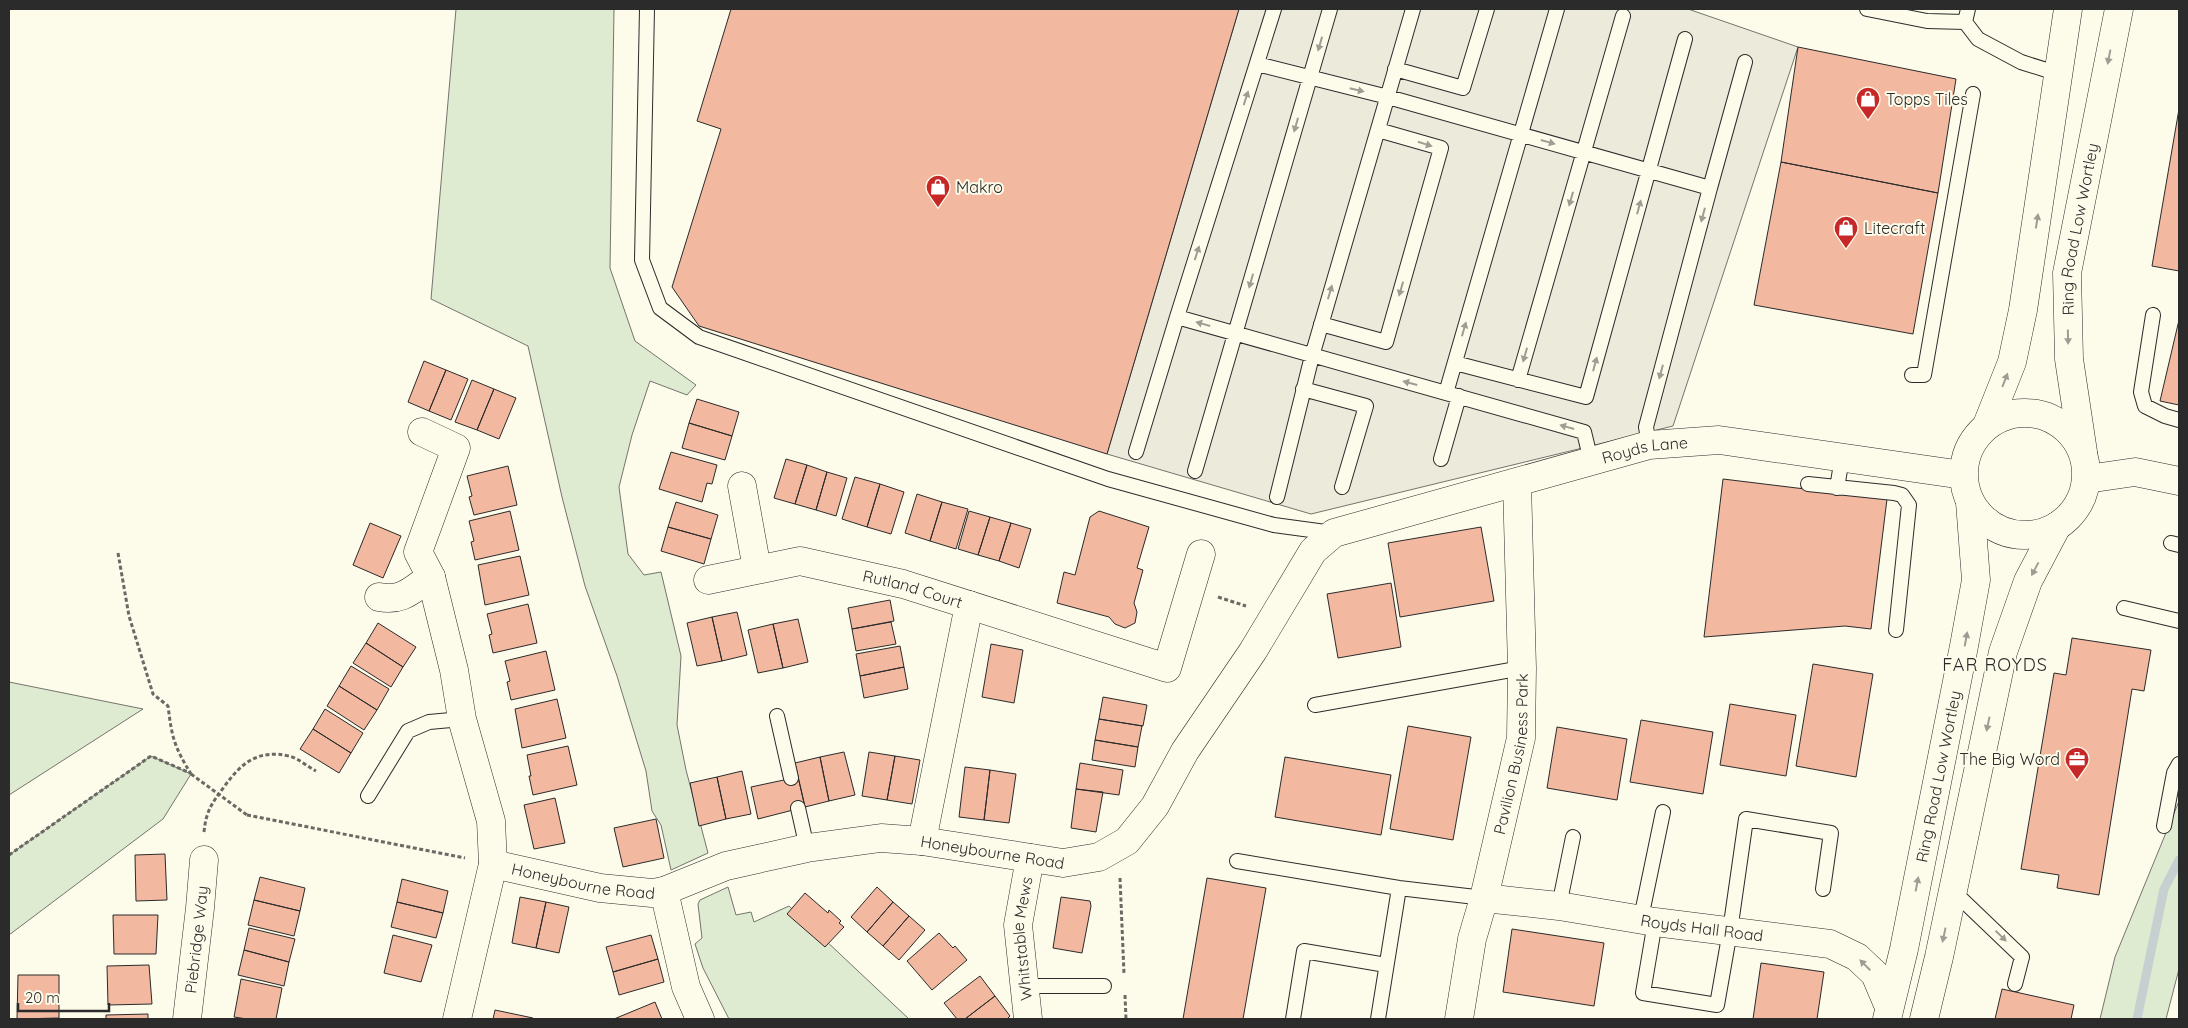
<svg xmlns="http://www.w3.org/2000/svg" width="2188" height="1028" viewBox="0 0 2188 1028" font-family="Quicksand,sans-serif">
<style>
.green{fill:#deebd1;stroke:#74746e}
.parking{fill:#eceadb;stroke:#74746e}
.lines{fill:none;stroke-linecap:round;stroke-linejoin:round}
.stream{stroke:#c7d0d0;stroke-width:9}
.building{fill:#f2b8a0;stroke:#2b2b2b}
.lane-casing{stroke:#2b2b2b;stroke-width:16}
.street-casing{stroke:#2b2b2b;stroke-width:29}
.highway-casing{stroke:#2b2b2b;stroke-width:29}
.path{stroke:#6a6964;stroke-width:3;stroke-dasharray:4 2.5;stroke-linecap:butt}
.lane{stroke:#fdfbea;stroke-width:14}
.street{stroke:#fdfbea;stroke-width:28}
.highway{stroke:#fdfbea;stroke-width:28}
.path-bridge{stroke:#6a6964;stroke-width:3;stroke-dasharray:4 2.5;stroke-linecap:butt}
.oneway{fill:#9e9d94}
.labels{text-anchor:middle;stroke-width:4;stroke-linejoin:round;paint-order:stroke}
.poi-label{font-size:16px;fill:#2b2b2b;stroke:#fdfbea;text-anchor:start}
.street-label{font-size:16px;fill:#2b2b2b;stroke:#fdfbea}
.neighbourhood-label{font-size:18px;letter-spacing:1px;fill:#2b2b2b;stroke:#fdfbea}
</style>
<rect width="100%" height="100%" fill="#fdfbea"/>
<path class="green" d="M456,9H614L610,268L635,341L696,385L687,395L650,381L632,435L619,487L628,554L644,575L661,572L681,656L677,725L686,770L708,853L671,870L661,825L652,811L646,771L617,676L585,586L562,497L528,346L431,299Z
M9,682L143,709L9,795Z
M151,756L191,774L163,819L9,935V855Z
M2179,801V969L2166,1019H2100L2115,957Z
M728,887L736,915L751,912L754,922L789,906L909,1019H729L703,968L695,944L702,938L698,904L700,900Z"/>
<path class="parking" d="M1239,9H1688L1798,47L1673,426L1311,514L1107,454Z"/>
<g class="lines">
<path class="stream" d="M2137,1019L2164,889L2179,860"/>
</g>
<path class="building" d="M731,9H1239L1107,454L699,326L672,287L721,129L697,121Z
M1798,47L1956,79L1938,193L1781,162Z
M2179,109V271L2152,266Z
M1781,162L1938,193L1913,334L1754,305Z
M2179,320V405L2160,401Z
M424,361L446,370L429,411L408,402Z
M446,370L468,379L451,420L429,411Z
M472,380L494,389L477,430L455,422Z
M494,389L516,398L499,439L477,430Z
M697,399L739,412L732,436L689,423Z
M689,423L732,436L725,460L682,448Z
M671,452L717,465L712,484L707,483L702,502L659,489Z
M786,459L807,465L795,504L774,498Z
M807,465L827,472L816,510L795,504Z
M508,466L517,505L474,515L469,497L472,496L467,476Z
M827,472L847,478L836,516L816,510Z
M855,477L880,484L867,527L842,519Z
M1723,479L1887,499L1871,629L1845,626L1704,637Z
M880,484L904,492L891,534L867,527Z
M917,494L942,502L930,541L905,533Z
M676,502L718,515L711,539L668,527Z
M942,502L968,509L956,549L930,541Z
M510,511L519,550L475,560L471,542L474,541L469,521Z
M969,511L990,517L978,555L958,549Z
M1099,511L1149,527L1137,568L1143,570L1134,603L1137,612L1135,623L1125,628L1115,624L1109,617L1057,603L1064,572L1075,575L1090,517Z
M990,517L1011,523L999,561L978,555Z
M370,523L401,536L383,578L353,565Z
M1011,523L1031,529L1019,568L999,561Z
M668,527L711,539L704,564L661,551Z
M1481,527L1494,601L1400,617L1388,543Z
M520,556L529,595L485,605L478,565Z
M1391,583L1401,647L1338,658L1327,594Z
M890,600L894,621L852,629L848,608Z
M528,604L537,643L493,653L489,635L492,634L487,614Z
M737,612L747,655L722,661L712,617Z
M712,617L722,661L697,666L687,623Z
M798,619L808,662L783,668L773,624Z
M891,622L896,644L856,651L852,629Z
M378,623L416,647L403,667L366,643Z
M773,624L783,668L758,673L748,630Z
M2072,638L2151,650L2144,691L2132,689L2099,895L2057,888L2059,875L2021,869L2054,673L2066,675Z
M366,643L403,667L391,687L353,663Z
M991,644L1023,650L1014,703L982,697Z
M900,646L904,667L860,676L856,654Z
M546,651L555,690L511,700L507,682L510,681L505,661Z
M1813,664L1873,674L1856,777L1796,766Z
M351,666L389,689L377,710L339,686Z
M904,667L908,689L864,698L860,676Z
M339,686L377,710L364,730L327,706Z
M1103,697L1147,705L1143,726L1099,719Z
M557,699L566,738L522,748L515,709Z
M1730,704L1796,715L1786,776L1720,765Z
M325,709L363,733L351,753L313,729Z
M1099,719L1142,726L1138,747L1095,740Z
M1641,720L1713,732L1703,794L1630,782Z
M1408,726L1471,737L1453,840L1390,829Z
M1557,727L1627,739L1617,800L1547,788Z
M313,729L351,753L339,773L300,749Z
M1095,740L1138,747L1135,767L1092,760Z
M568,746L577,785L533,795L529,776H531L527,755Z
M844,752L855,795L829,801L820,757Z
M869,752L895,756L887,800L862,796Z
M895,756L920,760L912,804L887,800Z
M820,757L829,801L805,807L795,763Z
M1285,757L1391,775L1381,835L1275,817Z
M1080,763L1123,770L1119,795L1076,789Z
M965,767L990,770L984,820L959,817Z
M990,770L1016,774L1009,823L984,820Z
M742,771L751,814L726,819L717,777Z
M717,777L726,819L699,826L690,783Z
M798,777L805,807L758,819L751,787Z
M1076,789L1103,792L1096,832L1071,828Z
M555,798L565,843L534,849L524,805Z
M656,819L664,858L623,867L614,828Z
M165,854L167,900L136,901L135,855Z
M260,877L305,888L300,911L254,900Z
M1207,878L1266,888L1243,1019H1183Z
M402,879L448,891L443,913L397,902Z
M877,887L893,902L867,932L851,917Z
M805,893L828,913L829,910L841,921L839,923L844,927L825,947L787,914Z
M520,897L546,902L536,948L512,943Z
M1061,897L1090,901L1091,906L1082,953L1053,948Z
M254,900L300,911L294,936L248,925Z
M397,902L443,913L436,938L391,927Z
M546,902L569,907L559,953L536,948Z
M893,902L909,916L883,946L867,932Z
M113,915H158L156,954H114Z
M909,916L925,930L899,960L883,946Z
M249,928L295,939L289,962L244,950Z
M1512,929L1604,943L1594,1006L1503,992Z
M939,933L953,948L955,946L967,960L932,990L907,961Z
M393,935L432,945L421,982L384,973Z
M651,935L658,959L613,972L606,947Z
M244,950L289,962L284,986L238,975Z
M658,959L664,982L619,995L613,972Z
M1761,963L1824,972L1817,1019H1753Z
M149,965L152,1004L108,1005L107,966Z
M18,975H59V1018L17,1019Z
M980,976L995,996L965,1019H957L944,1003Z
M241,979L282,988L276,1019H247L234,1017Z
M2002,989L2074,1005L2071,1019H1995Z
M995,996L1010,1016L1007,1019H965Z
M655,1002L662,1019H614Z
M495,1010L533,1018V1019H493Z
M148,1014V1019H106V1015Z"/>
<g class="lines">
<defs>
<path id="lane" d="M647,9L642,260L660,308L699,337L1108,479L1274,525L1333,533
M1867,9L1927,21L1965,22
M1968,9L1965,22L1978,39L2021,62L2059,74
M1257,64L1388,97L1710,188L1646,427L1649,445
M1395,69L1463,88L1487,9
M1710,188L1745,62
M2153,315L2141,392L2145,406L2165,416L2179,420
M1177,317L1584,432L1591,461
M1321,324L1386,342L1441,148L1378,130
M1455,363L1586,397L1685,39
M1912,375H1924L1973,94
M1518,380L1623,16
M1303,389L1366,406L1342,487
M1446,393L1557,9
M1136,452L1177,317L1274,9
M1441,459L1459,396
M1195,471L1330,9
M1808,484L1894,493L1902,495L1909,505L1896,630
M1837,488L1842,458
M1277,497L1312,356L1413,9
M2171,543L2179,545
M2124,608L2179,621
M1315,705L1522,668
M777,716L791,778
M368,796L408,731L429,722L462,719
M798,808L807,848
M2164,826L2174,773L2179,764
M1237,861L1399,888L1484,898
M1953,891L2022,957L2015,984
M1559,906L1573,837
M1641,918L1663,812
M1655,922L1643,993L1717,1005L1730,931L1746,819L1831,833L1823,889
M1024,986H1104
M1293,1019L1304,951L1386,965
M1378,1019L1399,888"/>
<g id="street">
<path d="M422,432L456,448L418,552L431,577L454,670L462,719L491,821L493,864L457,1019"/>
<path d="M2087,479L2135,472L2179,481"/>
<path d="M742,486L757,569"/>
<path id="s1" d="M708,580L800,561L903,584L1167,668L1201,554"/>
<path d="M379,597C403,602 412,589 431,577"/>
<path d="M922,841L969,605"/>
<path id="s2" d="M493,864L600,888L652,893L664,891L726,866L807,848L881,838L922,841L1063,863L1099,857L1127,841L1155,806L1185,751L1253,651L1313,551L1334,533L1649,445L1719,440L1963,475"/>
<path d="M664,891L686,987L700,1019"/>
<path id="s3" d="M1484,898L1559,906L1655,922L1830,944L1857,957L1875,974L1889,1007"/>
<path id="s4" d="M187,1019L200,908L204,860"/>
<path id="s5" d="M1028,1019L1018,925L1030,858"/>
<path id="s6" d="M1459,1019L1472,939L1484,898L1521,738L1522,668L1517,483"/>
</g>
<g id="highway">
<circle cx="2025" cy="474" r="61"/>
<path d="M1987,425L2012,362L2023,310L2068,9"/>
<path id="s7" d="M2083,452L2069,359L2067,273L2119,9"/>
<path id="s8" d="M1887,1019L1904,949L1964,646L1976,580L1970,502"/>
<path d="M1924,1019L1939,957L2003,652L2028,581L2057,526"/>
</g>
</defs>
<use href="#lane" class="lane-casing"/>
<use href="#street" class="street-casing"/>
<use href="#highway" class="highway-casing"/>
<path class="path" d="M118,553L129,616L153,694L168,706C172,738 174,746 191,774
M1218,597L1246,606
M247,815L465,858
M204,832C206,811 212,803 224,787C241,763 258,749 289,756C298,758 308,767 316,771
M9,855L151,756L190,773
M1120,878L1124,974
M1125,995L1126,1019"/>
<use href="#lane" class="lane"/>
<use href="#street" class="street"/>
<use href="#highway" class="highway"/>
<path class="path-bridge" d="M191,774L247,815"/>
</g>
<defs><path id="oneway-solid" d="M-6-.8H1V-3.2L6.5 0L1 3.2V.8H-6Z" transform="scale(1.25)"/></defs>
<g class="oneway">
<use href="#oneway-solid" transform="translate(1320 44) rotate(106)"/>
<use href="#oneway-solid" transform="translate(2109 57) rotate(101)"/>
<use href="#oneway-solid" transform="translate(1357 90) rotate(13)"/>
<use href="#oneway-solid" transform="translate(1246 98) rotate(-72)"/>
<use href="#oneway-solid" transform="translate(1296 125) rotate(106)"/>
<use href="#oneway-solid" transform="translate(1548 142) rotate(16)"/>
<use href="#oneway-solid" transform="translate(1425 144) rotate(17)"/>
<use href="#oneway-solid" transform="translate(1571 199) rotate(106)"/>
<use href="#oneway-solid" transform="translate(1639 207) rotate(-75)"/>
<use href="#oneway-solid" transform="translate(1703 215) rotate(105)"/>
<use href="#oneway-solid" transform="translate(2037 221) rotate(-81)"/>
<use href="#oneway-solid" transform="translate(1197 253) rotate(-72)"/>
<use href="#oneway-solid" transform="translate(1251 281) rotate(106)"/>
<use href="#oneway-solid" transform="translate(1401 289) rotate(106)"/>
<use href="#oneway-solid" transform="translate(1330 292) rotate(-74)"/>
<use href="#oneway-solid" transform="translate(1203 324) rotate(-164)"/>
<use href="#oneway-solid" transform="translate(1464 329) rotate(-74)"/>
<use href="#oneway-solid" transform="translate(2068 337) rotate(89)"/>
<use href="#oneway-solid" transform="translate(1525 355) rotate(106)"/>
<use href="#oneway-solid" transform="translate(1595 364) rotate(-75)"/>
<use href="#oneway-solid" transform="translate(1661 372) rotate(105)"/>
<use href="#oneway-solid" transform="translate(2005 380) rotate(-69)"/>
<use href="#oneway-solid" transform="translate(1410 383) rotate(-165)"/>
<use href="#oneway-solid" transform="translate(1567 427) rotate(-164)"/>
<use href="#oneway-solid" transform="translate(2035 569) rotate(118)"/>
<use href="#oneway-solid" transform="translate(1966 639) rotate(-80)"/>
<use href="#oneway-solid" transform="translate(1988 724) rotate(102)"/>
<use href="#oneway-solid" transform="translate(1917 884) rotate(-79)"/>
<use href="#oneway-solid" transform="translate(1944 935) rotate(102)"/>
<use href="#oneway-solid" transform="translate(2001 936) rotate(44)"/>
<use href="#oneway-solid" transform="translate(1865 965) rotate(-135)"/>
</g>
<defs>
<symbol id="shop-pin" viewBox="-11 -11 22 30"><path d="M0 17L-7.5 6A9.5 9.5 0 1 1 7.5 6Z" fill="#c62828" stroke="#fdfbea"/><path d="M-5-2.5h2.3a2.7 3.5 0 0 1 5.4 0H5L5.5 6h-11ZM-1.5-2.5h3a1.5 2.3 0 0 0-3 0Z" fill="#fff"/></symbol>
<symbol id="office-pin" viewBox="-11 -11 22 30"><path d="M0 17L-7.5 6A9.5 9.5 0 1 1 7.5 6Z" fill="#c62828" stroke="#fdfbea"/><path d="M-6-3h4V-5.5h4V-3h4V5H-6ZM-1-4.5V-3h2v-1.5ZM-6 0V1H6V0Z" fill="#fff"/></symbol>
</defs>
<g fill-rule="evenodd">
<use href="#shop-pin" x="1854" y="85" width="28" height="38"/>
<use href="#shop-pin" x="924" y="173" width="28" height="38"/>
<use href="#shop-pin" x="1832" y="214" width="28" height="38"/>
<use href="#office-pin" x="2063" y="745" width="28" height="38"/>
</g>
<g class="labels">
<g class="poi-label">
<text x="1886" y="105">Topps Tiles</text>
<text x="956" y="193">Makro</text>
<text x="1864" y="234">Litecraft</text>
<text x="2060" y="765" text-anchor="end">The Big Word</text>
</g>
<g class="street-label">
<text dy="6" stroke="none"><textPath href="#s7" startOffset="225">Ring Road Low Wortley</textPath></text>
<text dy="6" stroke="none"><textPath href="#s2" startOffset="1346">Royds Lane</textPath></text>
<text dy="6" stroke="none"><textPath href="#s1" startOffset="210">Rutland Court</textPath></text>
<text dy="6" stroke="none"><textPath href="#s6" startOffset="271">Pavilion Business Park</textPath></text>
<text dy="6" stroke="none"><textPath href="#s8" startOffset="248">Ring Road Low Wortley</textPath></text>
<text dy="6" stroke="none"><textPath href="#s2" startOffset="511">Honeybourne Road</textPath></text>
<text dy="6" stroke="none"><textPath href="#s2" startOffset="92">Honeybourne Road</textPath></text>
<text dy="6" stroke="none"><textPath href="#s3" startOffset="220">Royds Hall Road</textPath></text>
<text dy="6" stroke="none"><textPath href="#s5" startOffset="81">Whitstable Mews</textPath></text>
<text dy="6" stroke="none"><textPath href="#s4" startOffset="80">Piebridge Way</textPath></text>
</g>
<g class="neighbourhood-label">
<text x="1995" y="671">FAR ROYDS</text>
</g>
</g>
<rect width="2188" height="1028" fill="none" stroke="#2b2b2b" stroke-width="20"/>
<path d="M18 1003v8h91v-8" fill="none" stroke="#2b2b2b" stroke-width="2.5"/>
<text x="25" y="1003" font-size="15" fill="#2b2b2b" stroke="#fdfbea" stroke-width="4" paint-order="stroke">20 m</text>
</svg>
